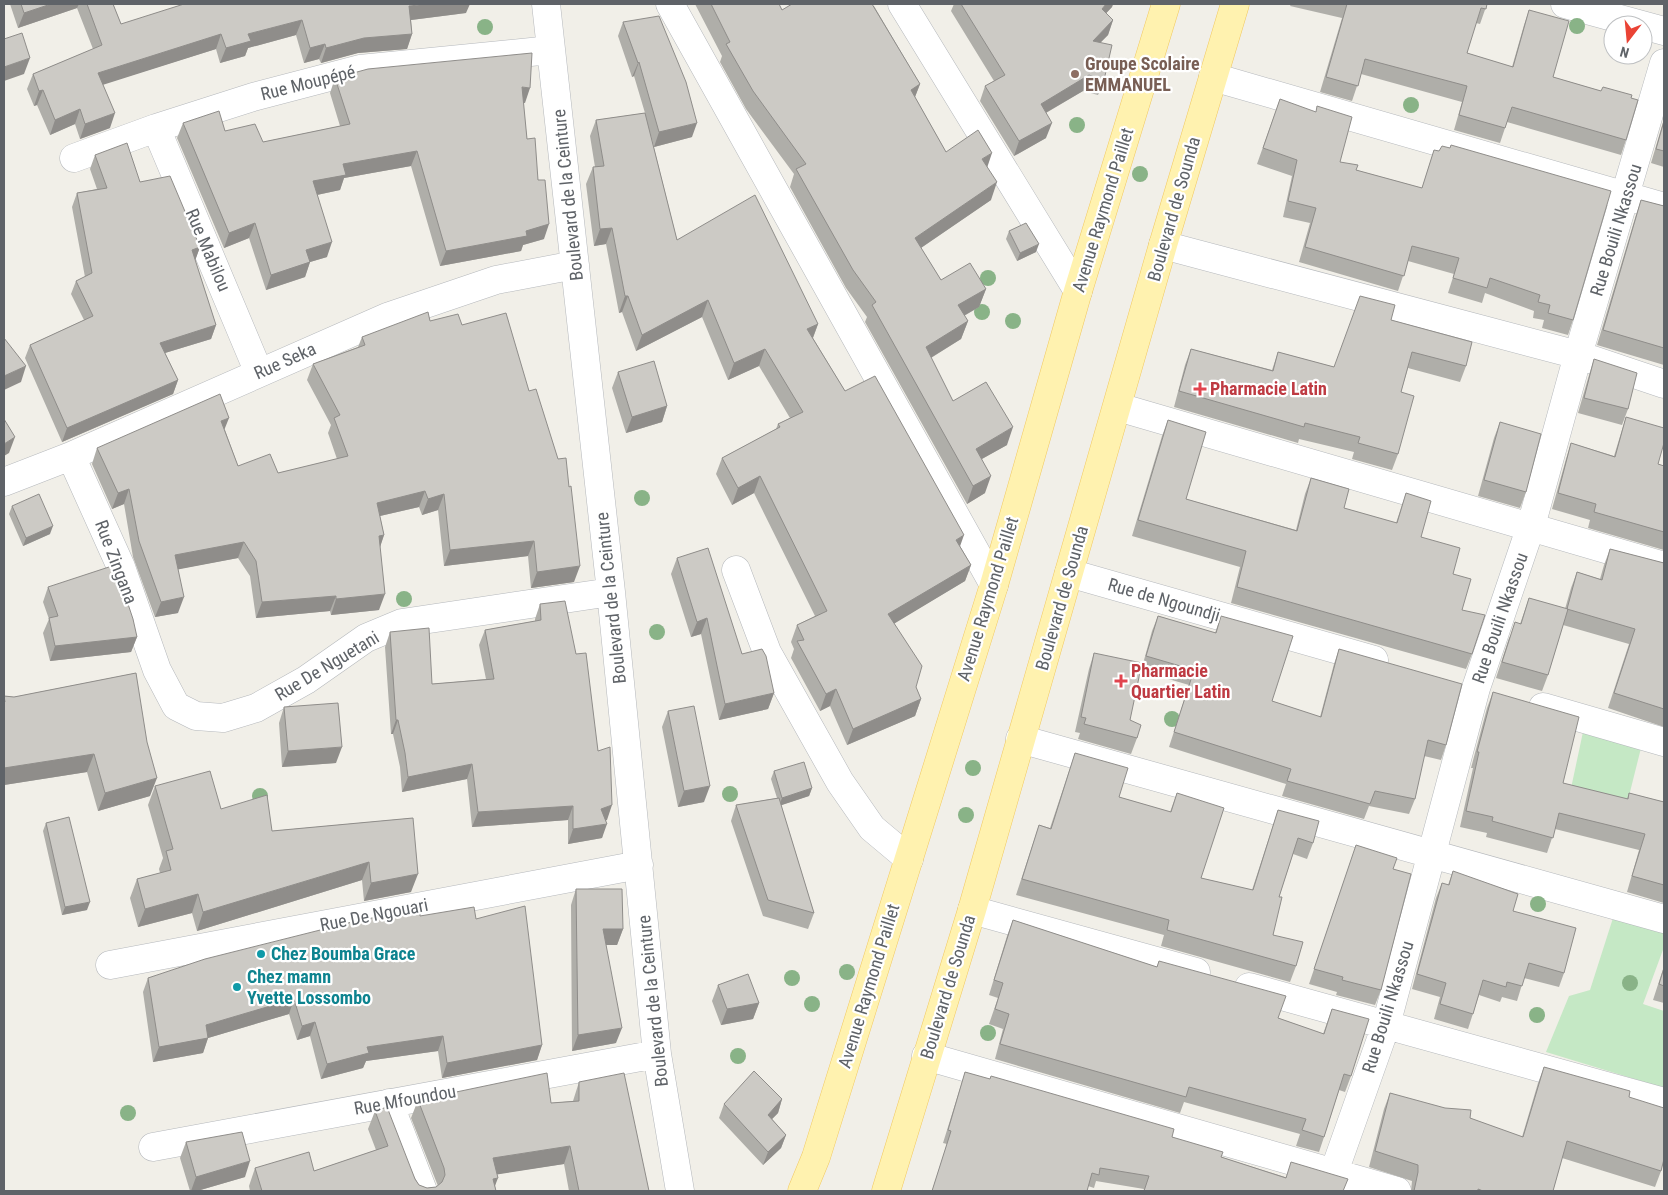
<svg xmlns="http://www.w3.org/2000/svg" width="1668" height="1195" viewBox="0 0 1668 1195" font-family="'Roboto Condensed',sans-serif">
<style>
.green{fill:#c5e8c5}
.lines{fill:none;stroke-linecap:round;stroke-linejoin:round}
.minor-casing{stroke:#b5b8bc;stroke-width:29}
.major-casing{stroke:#f2c960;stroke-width:29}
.minor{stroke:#fff;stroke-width:28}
.major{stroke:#fff2af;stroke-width:28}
.tree{fill:#89b387}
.wall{fill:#afaea9}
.shaded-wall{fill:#8f8d8a}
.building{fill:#cccac5;stroke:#8f8d8a}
.education-dot{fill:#8d6e63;stroke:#fff;stroke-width:2}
.health-dot{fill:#e0444e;stroke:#fff;stroke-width:2}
.culture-dot{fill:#0f9aa8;stroke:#fff;stroke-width:2}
.labels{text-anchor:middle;stroke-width:4.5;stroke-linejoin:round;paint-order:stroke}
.education-label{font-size:18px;font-weight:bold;fill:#785e54;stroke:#fff;text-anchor:start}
.street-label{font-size:18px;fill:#5f6368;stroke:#fff}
.health-label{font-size:18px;font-weight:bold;fill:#be3a42;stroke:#fff;text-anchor:start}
.culture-label{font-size:18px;font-weight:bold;fill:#0d838f;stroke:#fff;text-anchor:start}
</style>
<rect width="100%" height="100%" fill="#f1efe8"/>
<path class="green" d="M1583,732L1641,748L1628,800L1570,793Z
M1613,918L1664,928V947L1643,1004L1664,1011V1088L1546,1052L1569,996L1590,990Z"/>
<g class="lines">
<defs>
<path id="minor" d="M546,4L611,592L657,1054L680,1191
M670,4L994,585
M902,4L1078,291
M1565,4L1664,31
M1213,77L1664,207
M156,128L259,373
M74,158L156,128L253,97L360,69L551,50
M1163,245L1578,355L1664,384
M1118,407L1664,566
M71,456L121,567L157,670L176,706L196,716L223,718L256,708L306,680L366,638L402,623L611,592
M4,482L71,456L387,317L496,280L575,265
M736,570L767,652L840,782L872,828L909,859
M1069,573L1374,660
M1543,707L1664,742
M1020,739L1664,919
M972,910L1196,972
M110,965L639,865
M1249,987L1664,1102
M926,1056L1397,1191
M389,1103L423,1191
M153,1147L657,1054
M1334,1172L1386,1025L1476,688L1531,526L1578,355L1664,63"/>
<path id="major" d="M802,1191L816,1157L994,585L1078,291L1166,4
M886,1191L972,910L1163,245L1235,4"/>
</defs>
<use href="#minor" class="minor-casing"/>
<use href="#major" class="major-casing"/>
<use href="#minor" class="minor"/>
<use href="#major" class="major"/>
</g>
<g class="tree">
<circle cx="1577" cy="26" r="8"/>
<circle cx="485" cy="27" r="8"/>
<circle cx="1411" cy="105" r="8"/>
<circle cx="1077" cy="125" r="8"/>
<circle cx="1140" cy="174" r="8"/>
<circle cx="988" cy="278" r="8"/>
<circle cx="982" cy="312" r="8"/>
<circle cx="1013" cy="321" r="8"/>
<circle cx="642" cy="498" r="8"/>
<circle cx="404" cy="599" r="8"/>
<circle cx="657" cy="632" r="8"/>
<circle cx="1172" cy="719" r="8"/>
<circle cx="973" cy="768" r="8"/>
<circle cx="730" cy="794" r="8"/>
<circle cx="260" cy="796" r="8"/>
<circle cx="966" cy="815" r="8"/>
<circle cx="1538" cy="904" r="8"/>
<circle cx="847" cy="972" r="8"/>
<circle cx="792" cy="978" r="8"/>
<circle cx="1630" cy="983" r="8"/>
<circle cx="812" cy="1004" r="8"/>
<circle cx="1537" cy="1015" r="8"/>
<circle cx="988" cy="1033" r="8"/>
<circle cx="738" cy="1056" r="8"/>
<circle cx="128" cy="1113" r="8"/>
</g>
<path class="wall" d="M10,4H113L121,24L466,13L411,20L412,34L407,49L358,53L321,63L319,59L304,63L296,35L248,48L245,56L220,63L216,49L103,84L110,128L80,139L75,124L50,135L37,105L34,106L27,89L33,74L93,49L77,8L18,28Z
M695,4H779L782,10L874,6L920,84L915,97L946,152L987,167L991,200L921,248L941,280L986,289L979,307L964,316L968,321L961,339L931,358L953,401L1007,445L982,459L985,493L967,504L865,322L867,317L846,288L790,187L794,174L746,109L720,62L722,56Z
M954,4H1113L1112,7L1106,13L1113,20L1108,35L1100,43L1104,80L1098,95L1083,91L1046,113V138L1014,156L980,101L985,86L994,81L951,11Z
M1291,4H1487L1480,24L1476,23L1467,53L1512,67L1524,25L1529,10L1553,77L1601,91L1631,98L1626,140L1621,155L1507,122L1500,143L1454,130L1462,102L1361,74L1352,101L1320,92L1342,18L1290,6Z
M623,22L692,137L654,147L649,128L677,240L818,324L813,338L845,391L960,546L971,565L965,581L894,623L916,687L921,699L915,716L847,745L830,706L820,711L791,658L794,649L791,642L797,625L815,616L754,493L732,505L716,474L722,458L776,429L778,424L790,418L759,366L728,380L702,317L636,351L622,312L619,313L606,244L594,246L586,184L593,167H595L590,136L596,120L645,113L634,76L632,77L618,36Z
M335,78L525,103H523L527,139L538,180L544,239L523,245L521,251L440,266L411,166L344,178L340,190L317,195L327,257L310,262L305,277L266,290L249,238L224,248L177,138L183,123L225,131L263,142L340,126L330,93Z
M1280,99L1340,162L1356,170L1422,188L1434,150L1573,320L1568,335L1542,328L1544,320L1533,318L1534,311L1485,293L1482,303L1448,293L1454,274L1408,261L1398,291L1299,262L1310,223L1283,217L1292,176L1257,164Z
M1664,119V167L1651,163Z
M95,155L140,182L200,247L195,260L216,325L211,339L165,353L178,380L173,394L62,442L25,358L30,345L84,320L71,294L76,281L85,277L72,207L77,193L97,189L90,169Z
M1641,200L1664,206V365L1597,345L1636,215Z
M1009,231L1036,252L1017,261L1006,239Z
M1391,320L1466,366L1460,382L1408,368L1401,392L1398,454L1392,470L1352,459L1354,452L1299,439L1298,443L1174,407L1185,365L1191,349L1272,370L1278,352L1334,367Z
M430,321L462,325L574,582L531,588L528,556L444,566L438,510L422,515L419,507L380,516L384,535L380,547L379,610L331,615L330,611L256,618L250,576L238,558L178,569V613L155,617L133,557L124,504L112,509L92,464L97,448L225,430L238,466L278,473L337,459L328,433L331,425L307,380L313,364L358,347L362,337Z
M1594,359L1628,409L1622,425L1578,413L1589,375Z
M618,372L667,406L662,422L626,433L612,388Z
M1626,417L1658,464L1664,466V550L1588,528L1590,520L1552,509L1566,459L1571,443L1614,456L1621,433Z
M1168,420L1186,499L1296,530L1305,494L1311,478L1344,508L1396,523L1406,493L1421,537L1453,574L1472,654L1466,669L1231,603L1240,567L1132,536L1162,436Z
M1500,422L1526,492L1520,508L1478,496L1494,438Z
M12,506L50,534L23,546L9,514Z
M1610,549L1664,563V727L1608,708L1629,644L1563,625L1548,675L1542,691L1496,678L1509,638L1520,624L1529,598L1565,609L1571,588L1577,572L1600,579L1604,565Z
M677,558L742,654L774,693L768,709L719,720L701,634L691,637L671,574Z
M48,587L137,637L131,652L50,661L43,633L49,619L43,602Z
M540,604L576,654L598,751L607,820H606L602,838L568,844V820L472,827L467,779L402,792L400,767L393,734H391L385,647L390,632L432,684L486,679L479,645L485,630L535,621V619Z
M1158,616L1215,633L1221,616L1272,701L1320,717L1334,664L1339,649L1446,745L1441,760L1424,756L1415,799L1409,814L1369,806L1364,819L1282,796L1286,784L1169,747L1189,685L1141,671L1152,631Z
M1094,653L1130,720L1137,738L1131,754L1078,739L1080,733L1075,732L1089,669Z
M136,673L150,796L98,811L87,772L4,785V696L14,697Z
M1493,692L1563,783L1627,799L1629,793L1664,802V903L1627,892L1639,850L1555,829L1547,853L1486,837L1487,833L1460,827L1473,768H1471L1487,708Z
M284,707L336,763L282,767L279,723Z
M668,711L704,802L678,807L662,727Z
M1075,753L1119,797L1170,812L1177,793L1201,878L1252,890L1278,810L1313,843L1307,859L1293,854L1279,897L1273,935L1296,966L1290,982L1161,946L1164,935L1016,895L1039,825L1050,828Z
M774,771L812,788L809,796L781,805L814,913L808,929L763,916L731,821L736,805L777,798L771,779Z
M155,786L221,809L272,831L413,818L411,892L364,901L362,880L197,931L192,913L138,927L130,898L137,879L160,873L159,869L163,858L148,805Z
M46,823L87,910L62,915L43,831Z
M1351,860L1381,990L1375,1005L1336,995L1337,992L1309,984Z
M1453,871L1513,911L1564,973L1559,987L1524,978L1517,1001L1502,997L1500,1002L1479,995L1468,1029L1434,1019L1440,997L1412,989L1436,898L1442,883L1448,885Z
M576,889L623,929L617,945H606L616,1043L572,1051L571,905Z
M420,916L476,919L542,1045L537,1060L442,1078L438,1051L366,1061L363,1068L321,1079L310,1036L297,1040L289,1014L208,1038L203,1053L153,1062L143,992L148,978Z
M1013,920L1157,967L1159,961L1278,1018L1323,1034L1332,1009L1351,1076L1345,1092L1339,1090L1324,1137L1319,1152L1296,1146L1300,1134L1184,1102L1180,1113L995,1059L1003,1029L989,1024L998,998L989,995L1007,936Z
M1664,966V1003L1653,1000Z
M718,985L759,1003L753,1019L721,1025L712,1001Z
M1544,1067L1629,1097L1661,1171L1655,1187L1562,1158L1553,1191H1411L1412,1181L1369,1167L1384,1109L1390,1093L1470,1118L1522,1137L1538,1083Z
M965,1072L1172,1137L1221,1157L1285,1177L1343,1191H1143L1144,1189L1096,1181L1094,1188L1088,1186L1087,1191H932L947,1144L943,1143Z
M579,1082L649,1191H569L564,1164L497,1174L495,1186L496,1191H250L249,1186L255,1168L314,1171L376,1150L368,1129L375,1111L419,1185L427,1188L436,1187L438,1186L411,1118L418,1100L551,1103L573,1101Z
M782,1099L778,1113L772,1119L786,1135L781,1148L763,1165L719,1118L724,1104Z
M186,1142L245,1177L197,1191H190L180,1158Z"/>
<path class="shaded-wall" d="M51,4H79L77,8L18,28L24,13Z
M429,4H470L466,13L403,21L409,6Z
M1106,4H1113L1112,7L1096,24L1102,9Z
M302,20L296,35L248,48L245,56L220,63L226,48L248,34Z
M1113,20L1108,35L1087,56L1093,41Z
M221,34L216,49L93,88L98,73Z
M412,34L407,49L358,53L321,63L326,48L364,38Z
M325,44L319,59L304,63L310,48Z
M30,58L24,74L4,81V67Z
M639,62L634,76L632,77L638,63Z
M1089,75L1083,91L1035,119L1041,104Z
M920,84L913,102L911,90Z
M522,87L530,88L525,103L516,102Z
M43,90L37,105L34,106L39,91Z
M80,109L75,124L50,135L55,120Z
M115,113L110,128L80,139L85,124Z
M697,123L692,137L654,147L659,132Z
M1052,123L1046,138L1014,156L1019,141Z
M417,151L411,166L344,178L340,190L307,197L313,181L343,164Z
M992,153L986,171L982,159Z
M997,182L991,200L909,256L915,238Z
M255,223L249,238L224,248L229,233Z
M549,224L544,239L523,245L521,251L440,266L446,251Z
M612,228L606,244L594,246L600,229Z
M332,242L327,257L310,262L305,277L266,290L271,275L306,250Z
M1039,244L1036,252L1017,261L1020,253Z
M200,247L195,261L192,250Z
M986,289L979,307L951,323L958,305Z
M625,296H628L622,312L619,313Z
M708,300L702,317L636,351L642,335Z
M968,321L961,339L919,365L926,347Z
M818,324L812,340L807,329Z
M216,325L211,339L155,356L160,343Z
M765,349L759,366L728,380L734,363Z
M26,366L21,382L4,390V376Z
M178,380L173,394L62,442L67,428Z
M667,406L662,422L626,433L632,417Z
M229,418L223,433L221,421Z
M1013,427L1007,445L969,466L976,449Z
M15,437L9,453L4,456V444Z
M760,476L754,493L732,505L738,488Z
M991,476L985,493L967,504L973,486Z
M129,489L124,504L112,509L118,493Z
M425,491L419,507L371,518L377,503Z
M444,494L438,510L422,515L428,499Z
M53,526L50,534L23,546L26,538Z
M384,535L379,550V536Z
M964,535L958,552L956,540Z
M534,541L528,556L444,566L450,550Z
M244,542L238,558L170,571L175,555Z
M971,565L965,581L882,631L888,614Z
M580,566L574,582L531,588L537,572Z
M385,594L379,610L331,615L336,599Z
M336,596L330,611L256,618L262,602Z
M184,597L178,613L155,617L161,602Z
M707,618L701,634L691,637L697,622Z
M137,637L131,652L50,661L55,646Z
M836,689L830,706L820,711L826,694Z
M774,693L768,709L719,720L725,704Z
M921,699L915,716L847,745L853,729Z
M396,720H398L393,734H391Z
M342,747L336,763L282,767L288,751Z
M94,754L87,772L4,785V768Z
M472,764L467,779L402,792L408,777Z
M157,778L150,796L98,811L105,793Z
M710,786L704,802L678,807L684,791Z
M812,788L809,796L779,806L782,798Z
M612,805L607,820L596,824L601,809Z
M573,806L568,820L472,827L478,812Z
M607,824L602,838L568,844L573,829Z
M369,862L362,880L197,931L203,912Z
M418,874L411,892L364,901L371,883Z
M198,894L192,913L138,927L145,909Z
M90,902L87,910L62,915L65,907Z
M603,929H623L617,945H597Z
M294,999L289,1014L208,1038L203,1053L153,1062L159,1047L206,1025Z
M759,1003L753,1019L721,1025L727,1009Z
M315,1022L310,1036L297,1040L302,1026Z
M622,1028L616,1043L572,1051L578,1035Z
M443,1036L438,1051L366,1061L363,1068L321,1079L327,1064L367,1047Z
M542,1045L537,1060L442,1078L447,1063Z
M782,1099L778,1113L763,1128L768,1115Z
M786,1135L781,1148L763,1165L768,1152Z
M570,1146L564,1164L487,1176L493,1158Z
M250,1161L245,1177L197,1191H191L196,1177Z
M498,1178L493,1191V1179Z"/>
<path class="building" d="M21,4H51L24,13Z
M87,4H113L121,24L184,4H429L409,6L412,34L364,38L326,48L325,44L310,48L302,20L248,34L251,41L226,48L221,34L98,73L115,113L85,124L80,109L55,120L43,90L39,91L33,74L102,45Z
M711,4H779L782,10L792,4H872L920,84L911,90L946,152L978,130L992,153L982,159L997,182L915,238L941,280L970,263L986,289L958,305L968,321L926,347L953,401L986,382L1013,427L976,449L991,476L973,486L872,305L876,302L853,270L796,169L806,164L753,91L726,44L730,42Z
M961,4H1106L1102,9L1113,20L1093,41L1112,45L1104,80L1089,75L1041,104L1052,123L1019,141L985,86L1005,75Z
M1347,4H1487L1486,9L1481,8L1467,53L1513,67L1529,10L1569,21L1553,77L1601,91L1603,87L1632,95L1631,98L1638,100L1626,140L1512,107L1505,128L1459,115L1467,86L1365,59L1358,86L1326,77Z
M659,16L686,82L697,123L659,132L639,62L638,63L623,22Z
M22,33L30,58L4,67V39Z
M532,53L530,88L522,87L527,139L535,138L538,180H545L549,224L526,231L527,236L446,251L417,151L343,164L346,175L313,181L332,242L306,250L310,262L271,275L255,223L229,233L183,123L219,111L225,131L255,124L263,142L350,124L335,78L368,69Z
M1280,99L1316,112L1317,106L1352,117L1340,162L1358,165L1356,170L1422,188L1434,150L1439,151L1442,146L1450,148L1451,145L1611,191L1573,320L1548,313L1550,305L1538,302L1540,295L1490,278L1487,288L1453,278L1459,258L1412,246L1404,276L1305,247L1316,208L1288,201L1297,160L1263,148Z
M645,113L677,240L755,195L818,324L807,329L845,391L875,376L964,535L956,540L971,565L888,614L922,666L916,687L921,699L853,729L836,689L826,694L797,641L804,640L797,625L827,611L760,476L738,488L722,458L780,427L778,424L803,412L765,349L734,363L708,300L642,335L628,296H625L612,228L600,229L593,167L604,166L596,120Z
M1664,121V151L1656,149Z
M127,143L140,182L170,176L200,247L192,250L216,325L160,343L178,380L67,428L30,345L93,316L76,281L92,273L77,193L107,188L95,155Z
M1641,200L1664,206V348L1603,330Z
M1026,223L1039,244L1020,253L1009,231Z
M1360,296L1395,305L1391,320L1472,342L1466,366L1412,352L1401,392L1414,396L1398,454L1358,443L1360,437L1305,423L1304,427L1179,391L1191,349L1273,371L1278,352L1334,367Z
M428,312L430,321L458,314L462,325L506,313L529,391L536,389L558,459L566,458L569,487L571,486L580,566L537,572L534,541L450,550L444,494L428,499L425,491L377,503L384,535L379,536L385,594L336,599V596L262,602L256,561L244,542L175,555L184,597L161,602L139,541L129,489L118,493L97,448L220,394L229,418L221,421L238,466L270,454L278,473L348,456L334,418L340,415L313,364L365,345L362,337Z
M4,338L26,366L4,376Z
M1594,359L1637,373L1628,409L1584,398Z
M654,361L667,406L632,417L618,372Z
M1626,417L1664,428V443L1658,464L1664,466V532L1594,512L1596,504L1558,493L1571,443L1615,457Z
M4,419L15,437L4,444Z
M1168,420L1206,432L1186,499L1297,531L1311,478L1349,489L1344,508L1397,523L1406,493L1431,501L1421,537L1460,548L1453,574L1471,579L1462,610L1485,615L1472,654L1237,587L1246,551L1138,520Z
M1500,422L1541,434L1526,492L1484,480Z
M39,494L53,526L26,538L12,506Z
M708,548L742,654L762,649L766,656L774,693L725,704L707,618L697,622L677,558Z
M1610,549L1664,563V709L1614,693L1635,629L1567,609L1577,572L1602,580Z
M115,565L133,619L137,637L55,646L49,618L58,616L48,587Z
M1529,598L1568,609L1548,675L1502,662L1515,622L1521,624Z
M565,601L576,654L586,653L598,751L610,747L612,805L601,809L607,824L573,829V806L478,812L472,764L408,777L405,753L398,720H396L390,632L429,628L432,684L494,679L485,630L541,620L540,604Z
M1158,616L1216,633L1221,616L1293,636L1272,701L1321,717L1339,649L1462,684L1446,745L1428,740L1415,799L1375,791L1370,804L1287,781L1291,769L1174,732L1194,670L1146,656Z
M1094,653L1142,663L1130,720L1141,725L1137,738L1084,724L1086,718L1081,717Z
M136,673L147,742L157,778L105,793L94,754L4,768V702H5L4,696L14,697Z
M1493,692L1579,717L1563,783L1628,799L1629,793L1664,802V885L1632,876L1645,834L1559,813L1553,838L1492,821L1493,817L1466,811L1479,752H1477Z
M338,703L342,747L288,751L284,707Z
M694,706L710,786L684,791L668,711Z
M1075,753L1128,768L1119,797L1171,812L1177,793L1224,808L1201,878L1253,890L1278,810L1319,821L1313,843L1298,838L1279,897H1282L1273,935L1303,942L1296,966L1167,930L1169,920L1022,879L1039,825L1051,829Z
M804,762L812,788L782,798L774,771Z
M210,771L221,809L267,795L272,831L413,818L418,874L371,883L369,862L203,912L198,894L145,909L137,879L171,870L166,851L173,849L155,786Z
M779,798L814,913L768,900L736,805Z
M69,817L90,902L65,907L46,823Z
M1356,845L1397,858L1393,869L1411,874L1381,990L1342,980L1343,977L1314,969Z
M1453,871L1518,894L1513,911L1576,928L1564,973L1529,963L1522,986L1507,982L1506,987L1483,980L1473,1014L1440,1004L1446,983L1417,974L1442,883L1449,885Z
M576,889H622L623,929H603L622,1028L578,1035Z
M525,906L542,1045L447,1063L443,1036L367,1047L369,1053L327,1064L315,1022L302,1026L294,999L206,1025L208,1038L159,1047L148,978L205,959L356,921L420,909V916L474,907L476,919Z
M1013,920L1157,967L1159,961L1286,996L1278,1018L1324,1034L1332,1009L1369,1019L1351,1076L1344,1074L1324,1137L1302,1130L1306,1119L1189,1087L1186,1097L1000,1044L1009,1014L995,1009L1003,983L994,980Z
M1664,968V986L1659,984Z
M748,974L759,1003L727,1009L718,985Z
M1544,1067L1630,1091L1629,1097L1664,1108V1159L1661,1171L1567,1141L1553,1191H1483L1478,1189V1191H1414L1418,1172V1165L1375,1151L1390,1093L1445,1108L1471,1110L1470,1118L1523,1137Z
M754,1071L782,1099L768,1115L786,1135L768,1152L724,1104Z
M965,1072L990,1079L991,1076L1174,1129L1172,1137L1223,1152L1221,1157L1286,1178L1291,1162L1348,1179L1343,1191H1144L1149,1176L1100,1168L1099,1175L1092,1173L1087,1191H932L951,1131L948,1130Z
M547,1073L551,1103L579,1101V1082L624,1073L649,1191H579L570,1146L493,1158L498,1178L493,1179L496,1191H262L255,1168L309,1152L314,1171L388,1146L375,1111L387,1107L415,1179L419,1185L427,1188L436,1187L442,1182L445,1175L444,1168L418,1100Z
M242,1132L250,1161L196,1177L186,1142Z"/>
<circle class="education-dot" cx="1075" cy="74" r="5"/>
<g class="health-dot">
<path d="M1197.5 381.5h5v5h5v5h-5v5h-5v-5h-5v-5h5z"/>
<path d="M1118.5 673.5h5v5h5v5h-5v5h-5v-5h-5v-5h5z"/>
</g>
<g class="culture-dot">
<circle cx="261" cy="954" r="5"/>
<circle cx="237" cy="987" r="5"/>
</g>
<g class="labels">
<g class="education-label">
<text x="1085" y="70">Groupe Scolaire<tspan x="1085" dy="21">EMMANUEL</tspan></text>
</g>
<g class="street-label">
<text transform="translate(308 83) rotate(-14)" y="6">Rue Moupépé</text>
<text transform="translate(568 195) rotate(-96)" y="6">Boulevard de la Ceinture</text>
<text transform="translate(1174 209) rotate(-74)" y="6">Boulevard de Sounda</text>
<text transform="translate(1103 210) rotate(-73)" y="6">Avenue Raymond Paillet</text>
<text transform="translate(1616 230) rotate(-73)" y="6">Rue Bouili Nkassou</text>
<text transform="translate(208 250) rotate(67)" y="6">Rue Mabilou</text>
<text transform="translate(285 361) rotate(-24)" y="6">Rue Seka</text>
<text transform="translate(116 562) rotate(69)" y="6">Rue Zingana</text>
<text transform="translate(611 598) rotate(-96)" y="6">Boulevard de la Ceinture</text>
<text transform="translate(1062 598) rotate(-74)" y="6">Boulevard de Sounda</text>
<text transform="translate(988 599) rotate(-73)" y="6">Avenue Raymond Paillet</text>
<text transform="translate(1164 600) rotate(16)" y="6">Rue de Ngoundji</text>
<text transform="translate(1500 618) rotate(-71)" y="6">Rue Bouili Nkassou</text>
<text transform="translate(327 666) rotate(-31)" y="6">Rue De Nguetani</text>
<text transform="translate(374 915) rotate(-11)" y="6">Rue De Ngouari</text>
<text transform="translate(869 986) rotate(-73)" y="6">Avenue Raymond Paillet</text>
<text transform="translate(948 987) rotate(-73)" y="6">Boulevard de Sounda</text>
<text transform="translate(653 1001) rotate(-96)" y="6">Boulevard de la Ceinture</text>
<text transform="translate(1388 1007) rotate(-73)" y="6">Rue Bouili Nkassou</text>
<text transform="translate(405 1100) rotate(-10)" y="6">Rue Mfoundou</text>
</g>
<g class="health-label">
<text x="1210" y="395">Pharmacie Latin</text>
<text x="1131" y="677">Pharmacie<tspan x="1131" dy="21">Quartier Latin</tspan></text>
</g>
<g class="culture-label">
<text x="271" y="960">Chez Boumba Grace</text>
<text x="247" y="983">Chez mamn<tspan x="247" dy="21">Yvette Lossombo</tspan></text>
</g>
</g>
<rect width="1668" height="1195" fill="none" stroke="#5f6368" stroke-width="10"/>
<g transform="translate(1628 40) rotate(196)"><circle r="24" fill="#ffffff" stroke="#bfc1c3"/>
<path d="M0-4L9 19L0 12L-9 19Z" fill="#ea4335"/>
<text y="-8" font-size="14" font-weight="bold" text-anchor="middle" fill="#5f6368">N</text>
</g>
</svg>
